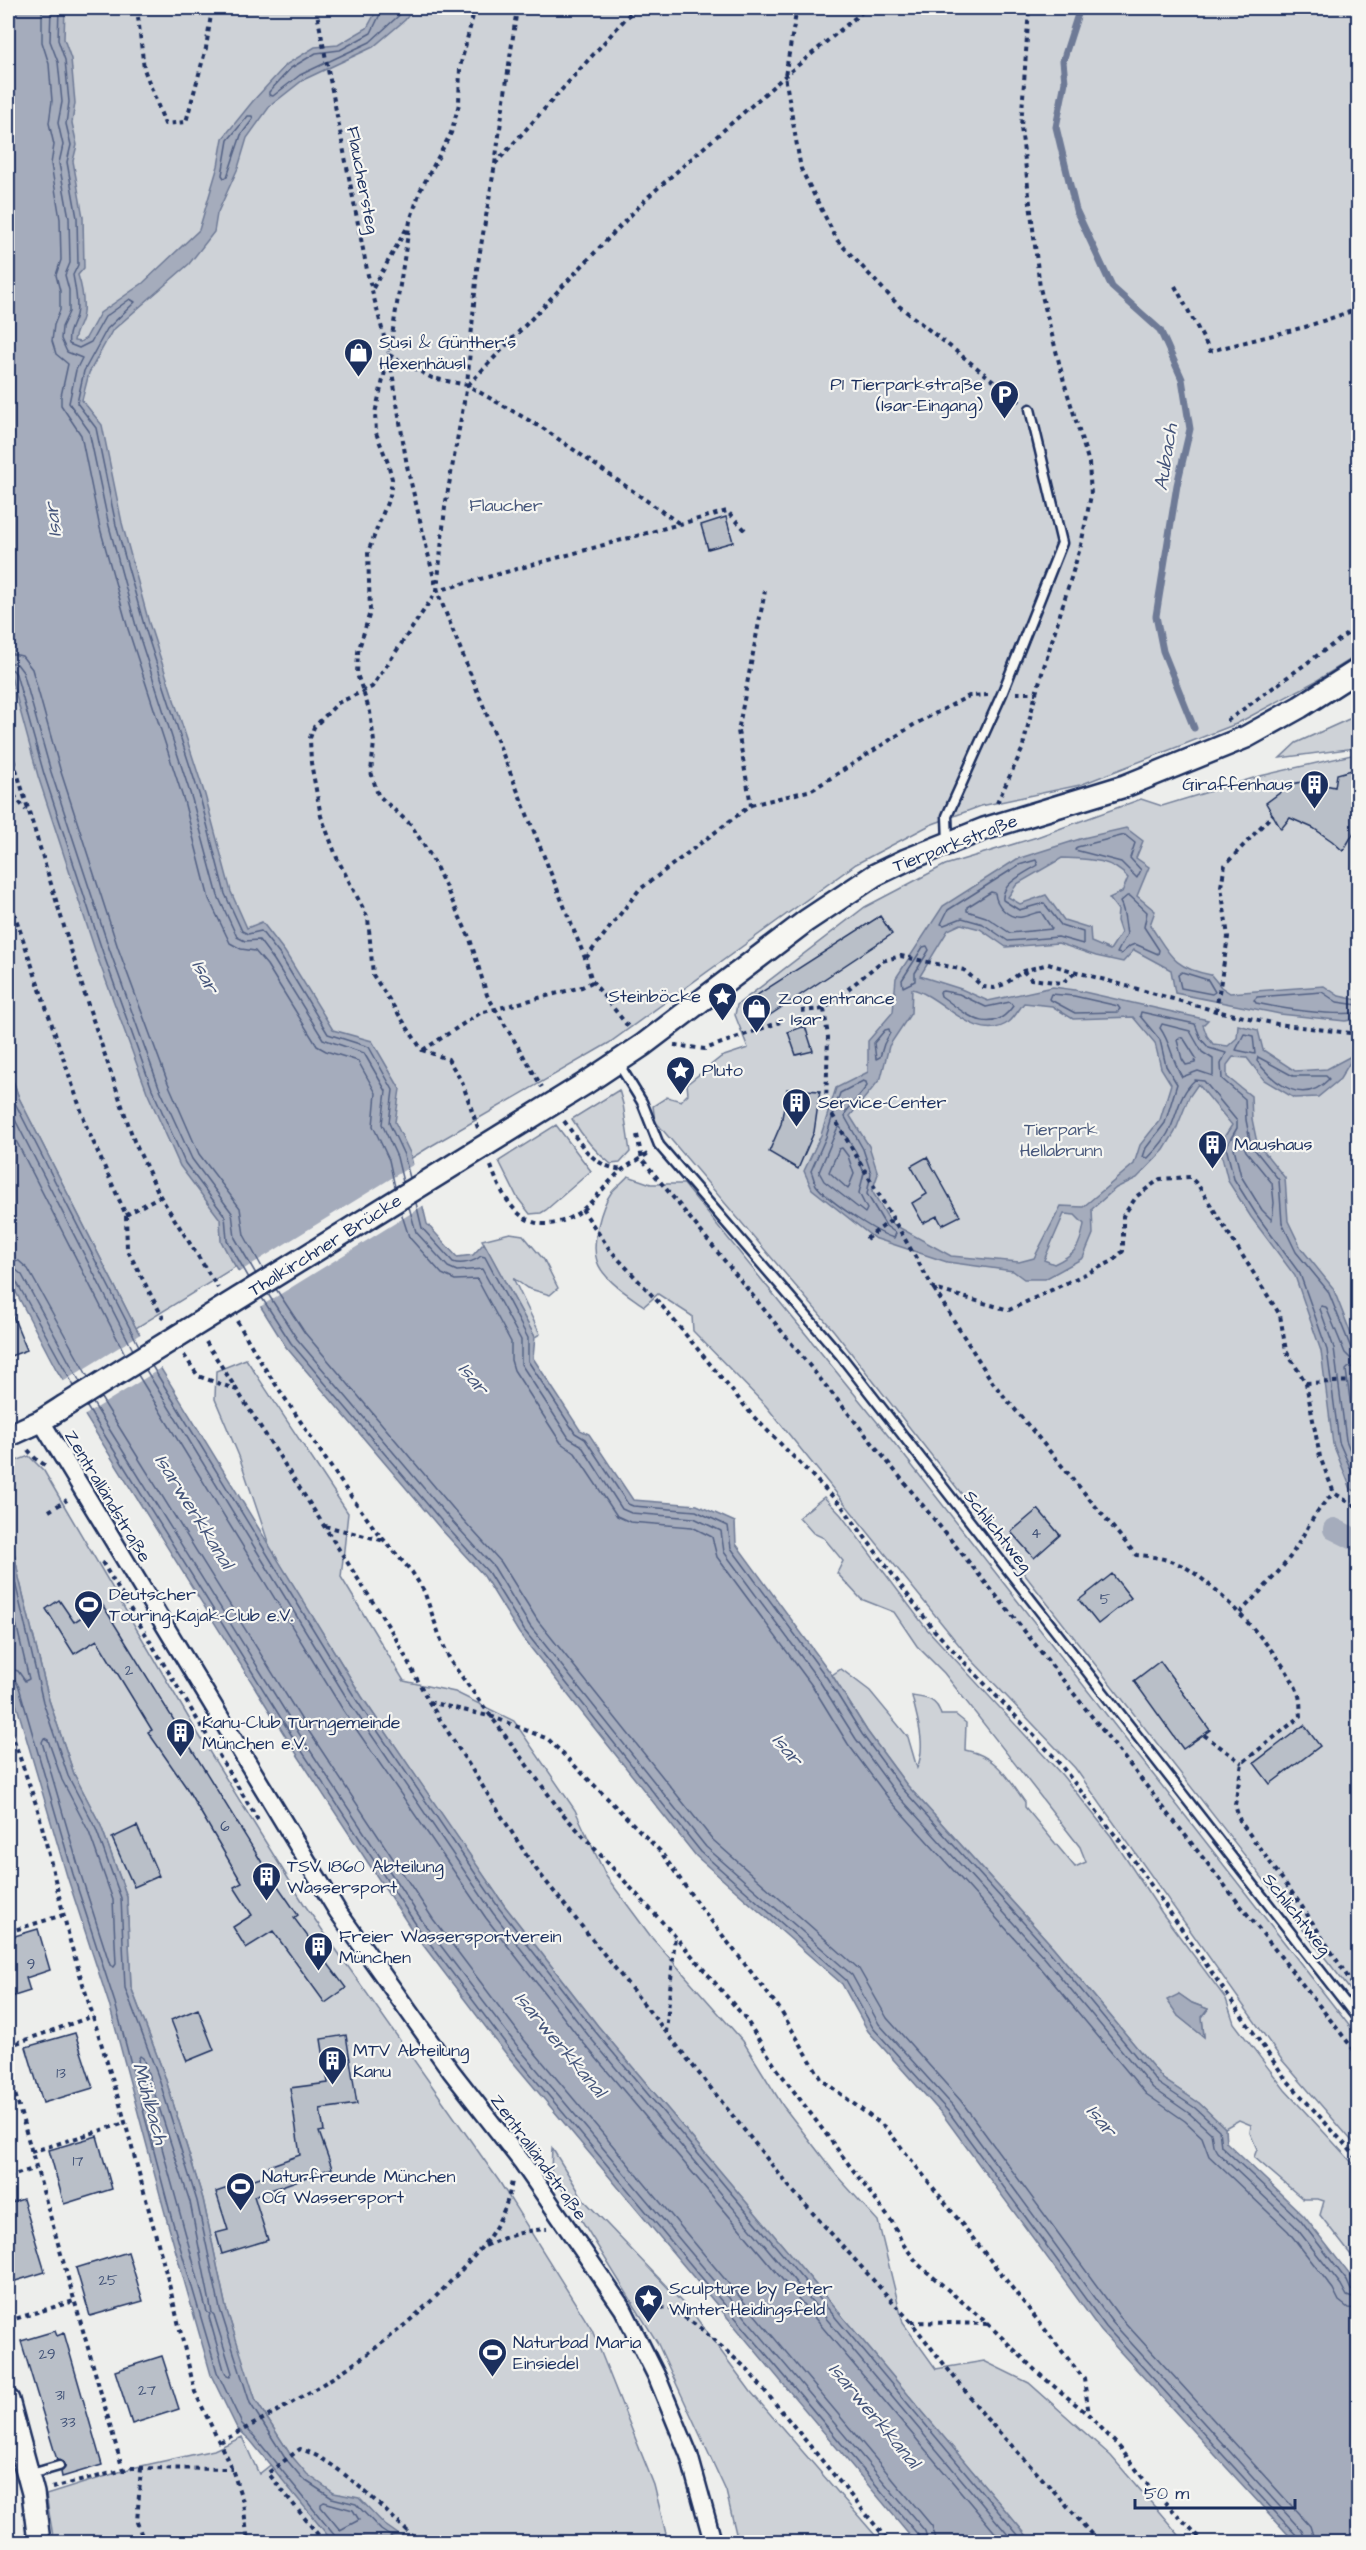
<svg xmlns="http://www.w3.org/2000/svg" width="1366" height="2550" viewBox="0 0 1366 2550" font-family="'Architects Daughter',sans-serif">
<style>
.green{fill:#ced2d7;stroke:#74809a;stroke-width:1.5;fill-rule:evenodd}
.water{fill:#a5acbc;stroke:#6e7a96;stroke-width:1.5;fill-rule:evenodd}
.pier{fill:#edeeec}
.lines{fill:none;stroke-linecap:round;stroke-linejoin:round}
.shore{stroke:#526184;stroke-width:1.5}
.stream{stroke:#6e7a96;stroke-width:7}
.canal{stroke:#a5acbc;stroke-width:22}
.building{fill:#b9bfc8;stroke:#1b2f5e;stroke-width:1.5}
.service-casing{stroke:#1b2f5e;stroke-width:13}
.minor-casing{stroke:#1b2f5e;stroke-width:21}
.tertiary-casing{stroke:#1b2f5e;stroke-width:26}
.path{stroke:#1b2f5e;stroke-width:4;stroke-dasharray:4.5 4.5;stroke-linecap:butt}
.service{stroke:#f6f6f2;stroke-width:8}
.minor{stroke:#f6f6f2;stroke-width:16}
.tertiary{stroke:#f6f6f2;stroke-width:21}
.tertiary-bridge-casing{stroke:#1b2f5e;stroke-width:26;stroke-linecap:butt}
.tertiary-bridge{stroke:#f6f6f2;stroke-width:21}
.labels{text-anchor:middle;stroke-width:4.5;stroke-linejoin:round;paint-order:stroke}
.number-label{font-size:15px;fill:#425378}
.street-label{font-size:18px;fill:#1b2f5e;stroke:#f6f6f2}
.poi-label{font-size:18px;fill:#1b2f5e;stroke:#f6f6f2;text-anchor:start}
.park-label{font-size:18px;fill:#48587c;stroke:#f6f6f2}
.water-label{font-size:20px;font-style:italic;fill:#44547a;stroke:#f6f6f2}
</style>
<rect width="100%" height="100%" fill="#edeeec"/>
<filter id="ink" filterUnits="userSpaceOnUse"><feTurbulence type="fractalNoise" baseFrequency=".0167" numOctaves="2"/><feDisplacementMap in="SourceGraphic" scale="12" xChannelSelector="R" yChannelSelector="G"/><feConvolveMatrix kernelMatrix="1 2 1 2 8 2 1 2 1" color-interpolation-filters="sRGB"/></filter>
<g filter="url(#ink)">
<path class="green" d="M8,8H1358V655L1316,681L1236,724L1080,785L981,806L930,825L856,864L609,1043L431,1146L136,1328L19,1098L8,1066Z
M1358,715V2000L834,1331L655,1121L653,1106L667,1097L681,1101L688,1094L687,1084L721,1057L748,1048L735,1015L737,1005L865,907L945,865L1037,837L1141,799L1162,806L1260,776L1356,754L1355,748L1280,758L1296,743Z
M619,1090L623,1104L630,1152L620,1163L611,1164C594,1151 583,1137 572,1119Z
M556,1125L591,1171L546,1210L541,1213L530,1214L517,1197L499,1161Z
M628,1176L651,1184H684L899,1449L1358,2037V2148L1282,2060L1075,1768L968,1656L766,1406L693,1331L692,1316L658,1294L644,1306C629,1295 603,1280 597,1261C591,1244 601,1207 611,1193C616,1187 623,1182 628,1176Z
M510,1233L523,1235L544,1260L558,1288L550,1295L527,1288L513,1278L540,1334L535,1337L482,1240Z
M246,1359L348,1513L341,1577L404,1681L455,1692L514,1721L575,1810L606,1876L652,1938L743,2041L783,2106L837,2176L878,2221L903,2323L936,2369L984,2361L1029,2383L1111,2456L1185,2542H1032L598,2026L504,1905L446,1821L362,1697L270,1548L239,1456L215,1399L216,1371Z
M29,1456L44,1471L55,1490L194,1727L304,1904L499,2181L592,2330L654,2485L668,2542H54L46,2495L132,2468L214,2450L242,2437L259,2474L288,2451L256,2401L247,2376L226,2308L203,2199L164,2074L131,1987L127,1897L101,1826L74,1774L49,1700L19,1578L8,1521V1464Z
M824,1497L841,1515L926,1628L1062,1775L1111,1836L1162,1913L1226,1999L1234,2023L1285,2090L1358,2169V2264L1320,2215L1324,2201L1318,2199H1303L1254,2157L1257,2149L1250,2133L1251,2125L1239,2120L1225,2128L1199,2103L1163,2079L1053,1947L906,1784L867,1731L832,1675L841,1669L870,1691L908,1737L917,1768C927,1745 917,1719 912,1696C927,1698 937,1699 941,1715H956L966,1723L965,1750C997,1756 1007,1777 1025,1802V1807L1075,1867L1086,1862L1080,1847L944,1673L917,1646L894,1612L861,1599L837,1573L843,1561L824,1538L813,1533L799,1517ZM1179,1994L1192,2003L1208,2009L1202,2017L1204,2036L1178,2016Z
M552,2148L584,2200L695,2316L751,2392L881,2542H738L726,2491L657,2342L551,2171Z"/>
<path class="water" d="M8,8H65L64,39L71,59L75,103L72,123L77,145L73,161L83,217L84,268L78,275C82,287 84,301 83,313C82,323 75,331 74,341L80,342L86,338L100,313L143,283L199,230L218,166L223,138L253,101L287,64L315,47L338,45L367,28L378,8H414L405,20L373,47L303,80L270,106L247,138L238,168L217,214L214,232L189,264L112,331L89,373L82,400L102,425L122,523L149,623L205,795L231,892L247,928L262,922L285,952L333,1030L372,1041L400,1089L395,1122L410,1153L427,1224L457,1257L473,1255L484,1243L535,1337L533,1358L580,1430L589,1434L633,1500L697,1505L735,1522L736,1544L832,1675L867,1731L906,1784L1053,1947L1163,2079L1199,2103L1225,2128L1226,2142L1304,2216L1353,2279L1358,2292V2542H1295L1101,2331L943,2115L868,2031L842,1984L696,1856L519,1633L484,1576L440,1528L286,1347L229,1256L221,1241L220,1219L180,1166L147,1092L97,956L38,776L8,666Z
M1126,828L1143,841L1136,858L1149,867L1137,896L1155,911L1150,925C1170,955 1173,968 1211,975L1221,987L1230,993L1324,986L1339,996L1358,1000V1019L1345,1021L1280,1014L1175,993L1171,970L1134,950L1123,962L1096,956L1058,943L1006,947L980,929L961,924L948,930L920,976L961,989L988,1001L1053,987L1075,990L1208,1020L1203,1025L1207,1036L1213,1044L1228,1046L1237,1038L1238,1025L1258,1030L1263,1050L1295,1071L1327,1069L1355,1054L1340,1079L1318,1097L1294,1098L1264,1080L1247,1058L1233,1057L1227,1065V1077L1251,1096L1252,1119L1257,1143L1285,1178L1288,1221L1301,1248L1333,1288L1358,1352V1493L1351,1489L1333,1444L1321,1351L1295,1276L1251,1217L1228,1181L1219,1145L1232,1125L1198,1084L1189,1097L1175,1132L1164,1150L1137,1178L1116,1188L1092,1209L1093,1234L1083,1258L1045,1279H1024L1013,1271L947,1262L874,1238L812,1189L804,1171L821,1135L836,1088L868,1072V1041L893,1012L896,978L943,906L1017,859L1083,838ZM1062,858C1087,859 1111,858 1128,878L1122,892L1109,898L1118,910L1117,921L1121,933L1110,950L1091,942L1090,928L1064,920L1046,895L1020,904L1008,897L1017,884ZM912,989C943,996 976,1046 1009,1022C1015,1017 1019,1009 1024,1003L1052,1006L1073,1019L1133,1017L1155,1043L1161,1068L1171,1084L1160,1120L1140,1145L1134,1164L1083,1207L1061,1206L1034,1258L1019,1262L951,1256L891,1223L872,1191L878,1174L869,1146L850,1116L881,1078L889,1046L911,1013ZM1064,1214L1075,1215L1084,1224C1080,1248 1075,1254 1054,1264L1044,1260Z
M8,1066L19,1098L136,1328L362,1697L504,1905L598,2026L1032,2542H916L507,2055L414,1933L289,1742L56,1369L8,1277Z
M8,1521L19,1578L49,1700L74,1774L101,1826L127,1897L131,1987L164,2074L203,2199L226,2308L256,2401L290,2454L307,2474L334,2493L359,2498L385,2525L409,2542H377L356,2535L349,2542H333L250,2440L237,2428L211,2375L166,2217L109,2004L67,1876L8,1676Z
M1179,1994L1192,2003L1208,2009L1202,2017L1204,2037L1178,2016L1167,2000Z"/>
<path class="pier" d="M416,1163L426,1204L258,1308L236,1274Z
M142,1333L163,1367L82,1417L61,1383Z"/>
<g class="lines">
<path class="shore" d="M42,8V42L49,64L52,101L49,123L54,145L51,164L60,219L61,260L56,275L60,291V310L54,325L52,341L56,354L68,364L61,396V405L81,435L100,528L128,629L184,801L209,899L230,943L241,949L255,951L267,965L317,1046L326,1051L358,1061L376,1093L373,1126L389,1160L395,1187
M51,8L50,41L58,62L62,102L58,123L63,145L59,163L69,218L70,263L65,275L69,290V312L62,327L61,339L67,352L82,358L76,370L69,403L89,431L109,526L136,626L192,799L218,896L237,937L245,941L259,940L274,960L323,1039L364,1053L386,1091L382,1124L397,1157L403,1182
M59,8L58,40L65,60L69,102L66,124L71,145L67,162L77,218L78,265L73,275C75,287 79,303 76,315C73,326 67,332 69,344L79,348L91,342L105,317L130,299L135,302L107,329L84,371L77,403L96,428L116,525L144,625L200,797L225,894L242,931L248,934L261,931L280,955L328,1034L369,1047L393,1090L389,1123L404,1155L410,1178
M383,8L371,33L340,50L316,53L291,68L269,92V95L273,96L300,75L370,42L407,8
M248,116H252L253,119L241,135L227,177L224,178L222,175L228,140Z
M8,653L22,656L32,669L60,769L118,948L168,1083L199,1154L240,1208L244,1235L263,1269
M8,662L17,664L23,672L51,772L110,951L159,1087L192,1159L232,1213L235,1238L256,1274
M8,669L13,670L16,674L44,774L103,953L152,1089L185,1163L225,1216L227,1240L249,1278
M1125,835L1135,843L1130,858L1141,870L1137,878L1121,862L1075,850L1077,847Z
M1036,860L1038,865C1026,873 1001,883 1003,900L1019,910L1044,903L1061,925L1083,932V944L1058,937L1008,941L983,924L962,918L944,925L941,924L948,910L1019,865Z
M991,892L995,893C996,905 1008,919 1022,917C1029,916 1035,912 1041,912L1052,929L1010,933L986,917L967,911V907Z
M1127,896H1130L1147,912L1144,927L1159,950L1158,954L1135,944L1130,946L1121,954L1117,953L1127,934C1125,924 1125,910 1120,902Z
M923,947L927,946L929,950L915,973V981L903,987L902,980Z
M1182,972L1208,980L1215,992L1212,994L1181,988L1178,975Z
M943,991L959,994L986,1007L1010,1002L1013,1006C990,1039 964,1012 941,996L940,992Z
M1051,994L1074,996L1118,1006L1120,1009L1117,1012L1075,1013L1049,999Z
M1358,1005L1337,1002L1322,992L1257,997L1254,1000L1256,1003C1290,1010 1325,1015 1358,1013
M1162,1024L1190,1031L1202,1052L1213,1059V1076L1198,1071L1182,1077C1172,1061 1171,1043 1160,1028Z
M889,1029L890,1033L884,1044L880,1057L876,1059L874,1043L885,1030Z
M1244,1034L1253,1036L1255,1054L1236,1050Z
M1180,1037L1184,1039L1196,1058L1195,1063L1186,1065L1182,1059L1177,1040Z
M1258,1057L1293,1076H1326L1329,1079C1303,1106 1275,1085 1257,1061Z
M863,1081L866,1082L867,1086L846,1112L845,1117L863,1149L871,1173L867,1194L886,1226L896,1233L894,1238C876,1233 827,1200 816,1185C814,1181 813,1175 811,1171L826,1137L840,1093Z
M8,1084L14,1101L139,1346
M8,1106L133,1350
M8,1125L125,1354
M840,1127L856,1152L864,1173L859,1193L867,1209L865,1213L824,1181L819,1172L837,1129Z
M1241,1140L1246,1151L1272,1183L1274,1203L1272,1220L1262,1210L1241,1176L1234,1148Z
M842,1148L848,1156L854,1174L848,1189L829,1172L839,1149Z
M416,1203L422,1228L453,1262C461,1265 474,1262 481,1256L485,1257L528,1338V1361L575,1433L585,1439L628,1504L633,1506L696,1511L728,1526L731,1548L827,1678L862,1734L901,1787L1049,1951L1158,2083L1195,2108L1219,2130L1221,2146L1300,2220L1347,2281L1351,2290L1358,2293
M409,1207L416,1232L448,1267L457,1271L482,1269L521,1340V1364L569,1438L581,1445L622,1509L631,1513L694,1518L721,1531L724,1552L820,1682L856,1739L895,1792L1043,1956L1153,2088L1190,2114L1211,2133L1213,2145L1217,2152L1294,2225L1341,2285L1347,2296L1358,2300
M401,1212L409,1237L442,1274L455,1280L477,1279L511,1342V1360L514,1370L561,1443L575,1453L617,1516L630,1522L692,1527L712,1537L717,1557L813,1687L848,1744L889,1799L1036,1962L1146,2094L1185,2121L1202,2137L1209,2156L1288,2231L1333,2289L1339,2301L1348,2308L1358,2309
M8,1259L19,1261L28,1269L88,1377
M8,1268L15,1269L22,1275L80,1382
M8,1276L15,1279L74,1386
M276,1289L305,1333L457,1513L501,1562L538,1621L713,1840L859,1969L887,2018L961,2101L1119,2316L1310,2526L1315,2542
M268,1294L297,1339L450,1519L494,1567L530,1626L706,1847L852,1975L879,2024L954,2107L1112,2322L1302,2531L1306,2542
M262,1298L291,1343L444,1524L488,1572L524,1630L701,1852L846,1980L873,2028L948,2111L1106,2327L1297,2536L1299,2542
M1358,1351L1351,1348L1328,1291L1296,1252L1282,1223L1279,1180L1251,1145L1246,1120L1245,1099L1222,1079L1221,1064L1226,1053L1209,1048L1201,1039L1195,1024L1141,1012L1140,1016L1160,1040L1166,1066L1177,1084L1165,1123L1146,1148L1143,1157L1148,1158C1157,1149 1166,1139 1171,1127C1178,1110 1181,1092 1195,1080L1204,1081L1237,1121V1128L1226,1147L1234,1179L1256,1214L1300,1274L1327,1350L1339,1442L1358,1486
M1358,1359L1350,1358L1345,1353L1326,1307L1321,1306L1320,1309L1334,1348L1346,1440L1358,1471
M152,1366L357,1701L499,1908L594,2030L1024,2542
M1358,1368L1349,1367L1346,1370L1355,1437L1358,1446
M146,1370L351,1705L493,1913L588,2035L1014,2542
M138,1375L343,1710L486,1918L581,2040L1003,2542
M101,1398L308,1730L433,1919L525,2041L932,2526L937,2542
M93,1403L300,1735L425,1925L518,2047L925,2531L928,2542
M87,1407L294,1739L419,1929L512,2052L919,2536L921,2542
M8,1552L43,1702L68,1776L96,1829L121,1898L125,1988L158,2076L197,2201L220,2309L250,2403L285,2458L303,2479L332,2498L356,2504L381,2530L399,2542
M8,1589L29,1679L25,1681L18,1671L8,1668
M8,1676L14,1678L19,1687L73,1874L115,2003L171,2216L217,2372L242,2424L254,2436L335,2536L337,2542
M44,1738L48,1740L62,1780L89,1832L113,1900L116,1964L114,1967L110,1965L80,1872L42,1742Z
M140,2056L143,2058L190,2202L212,2313L214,2315L232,2373L230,2377L227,2376L224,2370L209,2317L210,2314L207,2312L138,2060Z
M324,2502L353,2510L359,2520L340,2530L321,2507V2504Z"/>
<path class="stream" d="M1078,8V14L1063,61L1065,82L1056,127L1076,210L1112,287L1160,330L1182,379L1190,429L1177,485L1156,616L1163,651L1194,728"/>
<path class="canal" d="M1334,1529L1358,1541"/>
</g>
<path class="building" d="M726,517L733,542L708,549L701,525Z
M1359,768V824L1343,851L1332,841L1313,828L1290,818L1281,829L1266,803L1292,784L1306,781L1335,787L1337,774Z
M880,916L892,934L767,1017L754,997Z
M805,1026L813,1051L796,1055L788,1032Z
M787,1089L820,1091L814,1132L798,1169L769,1152L781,1124Z
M927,1157L960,1216L942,1225L937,1216L923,1223L912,1203L927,1194L911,1166Z
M8,1304L27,1350L8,1357Z
M1038,1509L1060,1535L1034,1558L1011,1532Z
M1112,1574L1131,1598L1098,1624L1079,1600Z
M59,1600L74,1622L102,1604L264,1866L298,1915L294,1918L346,1988L325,2003L273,1931L246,1948L233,1927L252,1915L234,1887L242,1883L186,1787L148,1732L152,1730L97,1640L74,1654L46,1609Z
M1160,1661L1210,1730L1183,1749L1134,1681Z
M1304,1725L1320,1746L1270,1784L1254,1763Z
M137,1826L159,1876L134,1887L112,1838Z
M38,1929L50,1970L26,1978L30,1991L8,1998V1938Z
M198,2009L214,2050L187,2061L171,2020Z
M75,2033L93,2088L43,2103L26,2047Z
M346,2035L357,2104L320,2109L324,2131L319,2132L332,2168L254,2196L268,2240L222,2254L216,2233L228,2230L216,2192L272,2173L269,2166L300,2155L290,2088L328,2083L321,2039Z
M97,2136L112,2189L64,2204L49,2150Z
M23,2199L45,2272L12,2282L8,2267V2204Z
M128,2252L143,2301L90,2316L76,2268Z
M55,2331L57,2336L64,2333L102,2465L62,2477L61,2472L65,2468V2464L57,2460L21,2341Z
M162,2356L179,2409L132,2424L115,2371Z"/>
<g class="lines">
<defs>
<path id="service" d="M948,842L947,816L1002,694L1062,543L1030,409
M618,1063L642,1102L659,1145L841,1356L1358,2019
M28,2475L59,2466"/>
<path id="minor" d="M41,1421L338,1912L451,2071L522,2162L623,2309L657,2377L689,2455L713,2542"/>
<path id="tertiary" d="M586,1083L643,1045L806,921L875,875L906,860L984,829L1125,786L1246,737L1300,707L1358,670
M8,1436L41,1421L63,1407
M8,2400L33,2493L39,2542"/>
</defs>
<use href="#service" class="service-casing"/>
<use href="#minor" class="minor-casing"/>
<use href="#tertiary" class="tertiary-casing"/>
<path class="path" d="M137,8L144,69L165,124L186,122L206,48L212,8
M316,8L368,275L388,352
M475,8L460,67L459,104L451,133L420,191L410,221L389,355L375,413L376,433L388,463L392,479L390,495L368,552L370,612L358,652L357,674L370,712L374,742L371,772L378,795L411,825L432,858L470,939L487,995L542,1087
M517,8L495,164L477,269L467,385L445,507L437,591L585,958L592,981L630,1029
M797,8L785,76L801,169L837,240L899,306L1020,402
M495,164L635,8
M1175,286L1210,351L1305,327L1358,309
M373,288L408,226
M389,355L432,378L467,385L544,429L680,524
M390,359L407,466L436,587
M468,385L649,196L785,76L867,8
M1016,693H1036
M1227,721L1358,626
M8,743L88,1005L134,1141L160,1196L218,1288
M8,788L26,810
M997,803L1022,750L1036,693L1081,545L1091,495L1089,463L1064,382L1040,288L1021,127L1029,8
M751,805L812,790L915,724L969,696L988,695
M8,895L87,1128L126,1215L127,1249L165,1322
M586,958L639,890L751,805L738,731L765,591
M1023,971L1031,979L1062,983L1075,973
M824,1009L828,1037L826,1104L934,1289L1009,1310L1113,1261L1123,1251V1216L1137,1196L1160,1179L1190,1177L1198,1185L1280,1315L1286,1351L1306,1383L1320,1457L1334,1493L1358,1508
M801,1011L824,1009L882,961L901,956L964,970L983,987L994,988L1005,984L1023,971L1048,964L1216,1011L1277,1024L1358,1034
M1216,1011L1228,937L1221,886L1225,865L1273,814
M674,1045L705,1049L780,1022
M423,1050L480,1013L582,987L592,982
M564,1121C582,1145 591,1166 623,1170
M478,1128L462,1082L448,1059L422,1050L373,975L368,918L337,858L321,816L311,763L310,738L314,727L338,703L372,687L437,591L727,511L745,530
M637,1135L642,1159L1019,1624L1358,2055
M491,1166C505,1207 530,1241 575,1215C593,1204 606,1183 622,1170C631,1163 641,1159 650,1152
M582,1209L610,1250L662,1306L753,1416L841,1505L933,1629L1055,1758L1126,1849L1285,2078L1358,2159
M126,1215L160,1196
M866,1239L893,1219
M934,1289L993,1383L1136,1555C1153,1556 1169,1559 1185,1567C1216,1584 1287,1660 1298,1693C1301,1700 1300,1709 1301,1716L1242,1763L1235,1805L1240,1821L1301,1905L1353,1985
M237,1321L262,1364L345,1488L377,1532L412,1572L424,1591L441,1640L451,1662L562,1813L675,1936L746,2019L775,2066L892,2222L903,2244L919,2265L988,2324L1038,2373L1090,2416L1121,2449L1148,2485L1204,2542
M206,1342L394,1635L429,1702L532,1864L792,2190L911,2322L987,2419L1063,2501L1098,2542
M184,1355L198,1376L237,1390
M1306,1383L1358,1381
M28,1450L36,1459L45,1465
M49,1511L67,1500
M325,1526L385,1541
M102,1562L258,1820
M1240,1613C1257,1594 1278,1575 1292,1554C1306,1532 1314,1511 1334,1493
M429,1702L493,1717L548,1739L660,1851L695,1900L779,2008L822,2080L886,2128L1084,2379L1089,2415
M8,1723L38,1810L71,1945L122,2111L168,2280L195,2392L232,2469L243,2502L248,2542
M1204,1735L1242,1763
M8,1932L63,1915
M666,2033L675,1936
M8,2046L93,2016
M8,2069L123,2470
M31,2152L125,2123
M8,2177L36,2168
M485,2246C505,2237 524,2230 547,2229
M642,2307L671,2308L700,2328L746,2368L889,2542
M8,2321L74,2301
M911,2322L988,2324
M220,2442C306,2397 384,2352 452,2280C482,2248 504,2226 512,2181
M141,2468L137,2522L144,2542
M52,2488L132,2468L232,2469
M324,2542L268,2473L300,2449C337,2459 389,2515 419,2542"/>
<use href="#service" class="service"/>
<use href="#minor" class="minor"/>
<use href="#tertiary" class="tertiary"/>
<defs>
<path id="tertiary-bridge" d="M63,1407L586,1083"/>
</defs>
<use href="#tertiary-bridge" class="tertiary-bridge-casing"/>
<use href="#tertiary-bridge" class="tertiary-bridge"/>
</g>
</g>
<defs>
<symbol id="shop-pin" viewBox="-11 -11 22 30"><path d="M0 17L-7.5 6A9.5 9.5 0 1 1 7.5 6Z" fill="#1b2f5e" stroke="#f6f6f2"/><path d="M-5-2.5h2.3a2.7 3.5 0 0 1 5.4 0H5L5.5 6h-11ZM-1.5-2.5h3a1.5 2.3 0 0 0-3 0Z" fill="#fff"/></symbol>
<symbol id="parking-pin" viewBox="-11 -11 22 30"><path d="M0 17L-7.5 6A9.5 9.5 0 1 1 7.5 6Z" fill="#1b2f5e" stroke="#f6f6f2"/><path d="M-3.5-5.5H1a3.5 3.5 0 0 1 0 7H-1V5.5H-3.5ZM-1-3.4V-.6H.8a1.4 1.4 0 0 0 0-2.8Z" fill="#fff"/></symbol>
<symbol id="building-pin" viewBox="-11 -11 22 30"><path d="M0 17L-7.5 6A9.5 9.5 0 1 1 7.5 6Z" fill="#1b2f5e" stroke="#f6f6f2"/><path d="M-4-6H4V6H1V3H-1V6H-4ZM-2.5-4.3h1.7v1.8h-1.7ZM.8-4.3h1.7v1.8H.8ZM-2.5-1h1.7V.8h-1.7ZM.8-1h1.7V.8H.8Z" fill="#fff"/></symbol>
<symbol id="sight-pin" viewBox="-11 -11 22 30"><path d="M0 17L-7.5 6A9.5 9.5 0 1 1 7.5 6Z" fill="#1b2f5e" stroke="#f6f6f2"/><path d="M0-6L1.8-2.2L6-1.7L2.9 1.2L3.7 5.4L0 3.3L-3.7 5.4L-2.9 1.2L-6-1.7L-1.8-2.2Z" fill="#fff"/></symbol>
<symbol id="stadium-pin" viewBox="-11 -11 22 30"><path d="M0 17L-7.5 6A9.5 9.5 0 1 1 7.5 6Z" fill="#1b2f5e" stroke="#f6f6f2"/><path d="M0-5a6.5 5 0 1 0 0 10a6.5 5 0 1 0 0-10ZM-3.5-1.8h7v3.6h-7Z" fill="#fff"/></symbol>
</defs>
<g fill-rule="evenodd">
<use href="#shop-pin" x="342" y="336" width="33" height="45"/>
<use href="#parking-pin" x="988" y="378" width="33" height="45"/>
<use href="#building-pin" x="1298" y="768" width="33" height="45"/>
<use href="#sight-pin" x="706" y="980" width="33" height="45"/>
<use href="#shop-pin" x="740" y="992" width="33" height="45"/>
<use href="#sight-pin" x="664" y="1054" width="33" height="45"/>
<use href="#building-pin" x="780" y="1086" width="33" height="45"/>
<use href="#building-pin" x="1196" y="1128" width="33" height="45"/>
<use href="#stadium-pin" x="72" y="1588" width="33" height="45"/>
<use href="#building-pin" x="164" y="1716" width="33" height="45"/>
<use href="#building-pin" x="250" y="1860" width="33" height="45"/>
<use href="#building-pin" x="302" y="1930" width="33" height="45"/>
<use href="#building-pin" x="316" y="2044" width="33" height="45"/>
<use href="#stadium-pin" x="224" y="2170" width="33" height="45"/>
<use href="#sight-pin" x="632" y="2282" width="33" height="45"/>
<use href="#stadium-pin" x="476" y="2336" width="33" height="45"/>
</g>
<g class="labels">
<g class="number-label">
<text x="1036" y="1538">4</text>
<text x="1105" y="1604">5</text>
<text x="129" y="1675">2</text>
<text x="225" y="1831">6</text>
<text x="31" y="1969">9</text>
<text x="61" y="2078">13</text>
<text x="78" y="2166">17</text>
<text x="108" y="2285">25</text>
<text x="47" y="2359">29</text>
<text x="147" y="2395">27</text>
<text x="60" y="2400">31</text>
<text x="68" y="2427">33</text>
</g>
<g class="street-label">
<text transform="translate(363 180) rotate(79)" y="6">Flauchersteg</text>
<text transform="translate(955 843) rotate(-21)" y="6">Tierparkstraße</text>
<text transform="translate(325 1245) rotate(-32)" y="6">Thalkirchner Brücke</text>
<text transform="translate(108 1496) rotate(59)" y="6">Zentralländstraße</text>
<text transform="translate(998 1531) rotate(52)" y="6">Schlichtweg</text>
<text transform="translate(1297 1914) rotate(52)" y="6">Schlichtweg</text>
<text transform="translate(539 2157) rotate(54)" y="6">Zentralländstraße</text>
</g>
<g class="poi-label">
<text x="379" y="348">Susi &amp; Günther's<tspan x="379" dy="21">Hexenhäusl</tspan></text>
<text x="983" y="390" text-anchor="end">P1 Tierparkstraße<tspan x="983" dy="21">(Isar-Eingang)</tspan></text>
<text x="1293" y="790" text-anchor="end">Giraffenhaus</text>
<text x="701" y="1002" text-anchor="end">Steinböcke</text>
<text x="778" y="1004">Zoo entrance<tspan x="778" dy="21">- Isar</tspan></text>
<text x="702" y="1076">Pluto</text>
<text x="818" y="1108">Service-Center</text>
<text x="1234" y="1150">Maushaus</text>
<text x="109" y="1600">Deutscher<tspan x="109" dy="21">Touring-Kajak-Club e.V.</tspan></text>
<text x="202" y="1728">Kanu-Club Turngemeinde<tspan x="202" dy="21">München e.V.</tspan></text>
<text x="287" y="1872">TSV 1860 Abteilung<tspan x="287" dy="21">Wassersport</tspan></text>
<text x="339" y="1942">Freier Wassersportverein<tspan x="339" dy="21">München</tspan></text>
<text x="353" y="2056">MTV Abteilung<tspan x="353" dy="21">Kanu</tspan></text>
<text x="262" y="2182">Naturfreunde München<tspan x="262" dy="21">OG Wassersport</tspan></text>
<text x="669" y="2294">Sculpture by Peter<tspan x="669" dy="21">Winter-Heidingsfeld</tspan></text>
<text x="513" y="2348">Naturbad Maria<tspan x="513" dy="21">Einsiedel</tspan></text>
</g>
<g class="park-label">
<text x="506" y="511">Flaucher</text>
<text x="1061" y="1135">Tierpark<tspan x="1061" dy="21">Hellabrunn</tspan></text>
</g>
<g class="water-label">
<text transform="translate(1165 457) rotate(-81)" y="7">Aubach</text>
<text transform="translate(52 520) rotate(-97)" y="7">Isar</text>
<text transform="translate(206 976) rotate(62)" y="7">Isar</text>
<text transform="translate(474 1378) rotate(50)" y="7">Isar</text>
<text transform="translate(195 1511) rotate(58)" y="7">Isarwerkkanal</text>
<text transform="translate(788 1749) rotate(50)" y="7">Isar</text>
<text transform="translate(561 2044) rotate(50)" y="7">Isarwerkkanal</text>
<text transform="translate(151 2103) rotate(74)" y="7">Mühlbach</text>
<text transform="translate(1102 2120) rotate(50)" y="7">Isar</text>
<text transform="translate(875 2415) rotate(50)" y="7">Isarwerkkanal</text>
</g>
</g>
<rect width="1366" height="2550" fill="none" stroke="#f6f6f2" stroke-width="30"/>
<rect x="15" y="15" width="1336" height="2520" fill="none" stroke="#1b2f5e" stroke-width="2" filter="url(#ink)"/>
<path d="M1135 2499v9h160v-9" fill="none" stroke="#1b2f5e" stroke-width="3"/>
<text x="1144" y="2499" font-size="18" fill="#1b2f5e" stroke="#f6f6f2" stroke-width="4.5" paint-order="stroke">50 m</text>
</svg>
